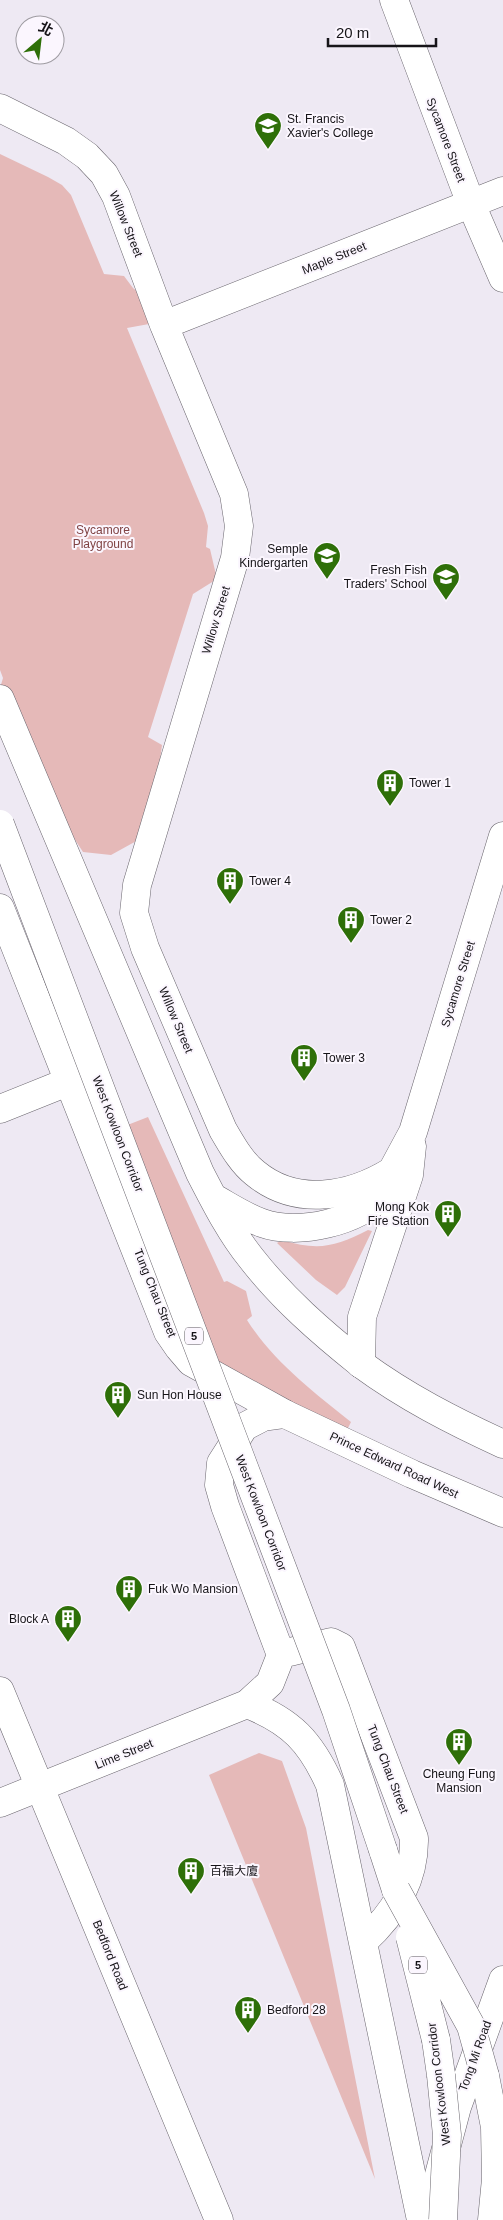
<svg xmlns="http://www.w3.org/2000/svg" width="503" height="2220" viewBox="0 0 503 2220" font-family="Helvetica,'Noto Sans TC',sans-serif">
<style>
.green{fill:#e5b9b8}
.lines{fill:none;stroke-linecap:round;stroke-linejoin:round}
.street-casing{stroke:#69656d;stroke-width:29}
.secondary-casing{stroke:#69656d;stroke-width:29}
.primary-casing{stroke:#69656d;stroke-width:29}
.highway-casing{stroke:#69656d;stroke-width:29}
.street{stroke:#fff;stroke-width:28}
.secondary{stroke:#fff;stroke-width:28}
.primary{stroke:#fff;stroke-width:28}
.highway{stroke:#fff;stroke-width:28}
.highway-bridge-casing{stroke:#69656d;stroke-width:29;stroke-linecap:butt}
.highway-bridge{stroke:#fff;stroke-width:28}
.labels{text-anchor:middle;stroke-width:4;stroke-linejoin:round;paint-order:stroke}
.shield{fill:#fbf6fe;stroke:#5b585d;stroke-width:1}
.shield-label{font-size:11px;font-weight:bold;fill:#161418}
.poi-label{font-size:12px;fill:#161418;stroke:#fbf6fe;text-anchor:start}
.street-label{font-size:12px;fill:#161418;stroke:#fbf6fe}
.park-label{font-size:12px;fill:#804344;stroke:#fbf6fe}
</style>
<rect width="100%" height="100%" fill="#eee9f3"/>
<path class="green" d="M0,154L48,177L62,185L71,195L104,274L124,276L133,288L159,310L149,324L127,328L204,513L208,526L206,547L210,549L217,579L193,594L148,737L162,745L155,798L142,817L140,839L111,855L83,852L68,829L0,688L3,678L0,670Z
M148,1117L224,1282L227,1281L246,1291L252,1316L247,1320C273,1361 313,1392 351,1422L346,1432L200,1352L112,1131Z
M368,1230L372,1231L345,1287L337,1295L316,1280L277,1243L282,1240C318,1251 335,1247 368,1230Z
M259,1753L282,1761L306,1828L375,2179L209,1775Z"/>
<g class="lines">
<defs>
<path id="street" d="M0,108L66,141L87,156L104,174L116,196L164,325L234,494L239,526L235,558L137,885L134,913L145,948L223,1130C232,1145 241,1162 255,1173C296,1207 350,1197 392,1171
M164,325L503,191
M0,1109L70,1081
M361,1364L362,1317L409,1175L412,1146
M290,1652L331,1642L341,1647L414,1838C415,1881 394,1914 363,1942
M0,1691L219,2220
M247,1704C291,1721 311,1742 330,1785L421,2220
M0,1803L247,1704L270,1683L281,1655L225,1506L219,1485L221,1463L244,1427L263,1417L285,1414"/>
<path id="secondary" d="M394,0L471,204L503,278
M0,908L168,1332L179,1348L191,1362L285,1414L412,1474L503,1513
M392,1171L413,1132L503,836"/>
<path id="primary" d="M361,1364C406,1397 453,1421 503,1444
M427,2220L457,2107L503,1980"/>
<path id="highway" d="M0,699L200,1173C215,1202 230,1232 251,1258C283,1299 321,1332 361,1364
M214,1198C230,1207 245,1217 262,1223C297,1236 360,1222 384,1193C388,1187 390,1177 392,1171
M383,1850L396,1890
M436,2040L441,2075
M485,2076L495,2127L496,2179L492,2220"/>
</defs>
<use href="#street" class="street-casing"/>
<use href="#secondary" class="secondary-casing"/>
<use href="#primary" class="primary-casing"/>
<use href="#highway" class="highway-casing"/>
<use href="#street" class="street"/>
<use href="#secondary" class="secondary"/>
<use href="#primary" class="primary"/>
<use href="#highway" class="highway"/>
<defs>
<path id="highway-bridge" d="M0,824L336,1710L383,1850
M396,1890L471,2026L485,2076
M410,1937L436,2040
M441,2075L447,2135L443,2220"/>
</defs>
<use href="#highway-bridge" class="highway-bridge-casing"/>
<use href="#highway-bridge" class="highway-bridge"/>
</g>
<defs>
<symbol id="school-pin" viewBox="-11 -11 22 30"><path d="M0 17L-7.5 6A9.5 9.5 0 1 1 7.5 6Z" fill="#2e6f08" stroke="#fbf6fe"/><path d="M0-5L7-2L0 1L-7-2ZM-4 1L0 2.5L4 1V4Q0 6-4 4Z" fill="#fff"/></symbol>
<symbol id="building-pin" viewBox="-11 -11 22 30"><path d="M0 17L-7.5 6A9.5 9.5 0 1 1 7.5 6Z" fill="#2e6f08" stroke="#fbf6fe"/><path d="M-4-6H4V6H1V3H-1V6H-4ZM-2.5-4.3h1.7v1.8h-1.7ZM.8-4.3h1.7v1.8H.8ZM-2.5-1h1.7V.8h-1.7ZM.8-1h1.7V.8H.8Z" fill="#fff"/></symbol>
</defs>
<g fill-rule="evenodd">
<use href="#school-pin" x="252" y="110" width="32" height="43"/>
<use href="#school-pin" x="311" y="540" width="32" height="43"/>
<use href="#school-pin" x="430" y="561" width="32" height="43"/>
<use href="#building-pin" x="374" y="767" width="32" height="43"/>
<use href="#building-pin" x="214" y="865" width="32" height="43"/>
<use href="#building-pin" x="335" y="904" width="32" height="43"/>
<use href="#building-pin" x="288" y="1042" width="32" height="43"/>
<use href="#building-pin" x="432" y="1198" width="32" height="43"/>
<use href="#building-pin" x="102" y="1379" width="32" height="43"/>
<use href="#building-pin" x="113" y="1573" width="32" height="43"/>
<use href="#building-pin" x="52" y="1603" width="32" height="43"/>
<use href="#building-pin" x="443" y="1726" width="32" height="43"/>
<use href="#building-pin" x="175" y="1855" width="32" height="43"/>
<use href="#building-pin" x="232" y="1994" width="32" height="43"/>
</g>
<g class="labels">
<g class="shield">
<rect x="185" y="1327.5" width="18" height="17" rx="4"/>
<rect x="409" y="1956.5" width="18" height="17" rx="4"/>
</g>
<g class="shield-label">
<text x="194" y="1340">5</text>
<text x="418" y="1969">5</text>
</g>
<g class="poi-label">
<text x="287" y="123">St. Francis<tspan x="287" dy="14">Xavier's College</tspan></text>
<text x="308" y="553" text-anchor="end">Semple<tspan x="308" dy="14">Kindergarten</tspan></text>
<text x="427" y="574" text-anchor="end">Fresh Fish<tspan x="427" dy="14">Traders' School</tspan></text>
<text x="409" y="787">Tower 1</text>
<text x="249" y="885">Tower 4</text>
<text x="370" y="924">Tower 2</text>
<text x="323" y="1062">Tower 3</text>
<text x="429" y="1211" text-anchor="end">Mong Kok<tspan x="429" dy="14">Fire Station</tspan></text>
<text x="137" y="1399">Sun Hon House</text>
<text x="148" y="1593">Fuk Wo Mansion</text>
<text x="49" y="1623" text-anchor="end">Block A</text>
<text x="459" y="1778" text-anchor="middle">Cheung Fung<tspan x="459" dy="14">Mansion</tspan></text>
<text x="210" y="1875">百福大廈</text>
<text x="267" y="2014">Bedford 28</text>
</g>
<g class="street-label">
<text transform="translate(446 140) rotate(69)" y="4">Sycamore Street</text>
<text transform="translate(126 224) rotate(68)" y="4">Willow Street</text>
<text transform="translate(334 258) rotate(-22)" y="4">Maple Street</text>
<text transform="translate(216 620) rotate(-73)" y="4">Willow Street</text>
<text transform="translate(458 984) rotate(-73)" y="4">Sycamore Street</text>
<text transform="translate(176 1020) rotate(67)" y="4">Willow Street</text>
<text transform="translate(118 1134) rotate(69)" y="4">West Kowloon Corridor</text>
<text transform="translate(155 1293) rotate(68)" y="4">Tung Chau Street</text>
<text transform="translate(394 1465) rotate(25)" y="4">Prince Edward Road West</text>
<text transform="translate(261 1513) rotate(69)" y="4">West Kowloon Corridor</text>
<text transform="translate(124 1754) rotate(-22)" y="4">Lime Street</text>
<text transform="translate(388 1769) rotate(69)" y="4">Tung Chau Street</text>
<text transform="translate(110 1955) rotate(68)" y="4">Bedford Road</text>
<text transform="translate(475 2056) rotate(-70)" y="4">Tong Mi Road</text>
<text transform="translate(439 2084) rotate(-97)" y="4">West Kowloon Corridor</text>
</g>
<g class="park-label">
<text x="103" y="534">Sycamore<tspan x="103" dy="14">Playground</tspan></text>
</g>
</g>
<g transform="translate(40 40) rotate(28)"><circle r="24" fill="#fbf6fe" stroke="#9f9ca2"/>
<path d="M0-4L9 19L0 12L-9 19Z" fill="#2e6f08"/>
<text y="-8" font-size="14" font-weight="bold" text-anchor="middle" fill="#161418">北</text>
</g>
<path d="M328 38v8h108v-8" fill="none" stroke="#161418" stroke-width="2.5"/>
<text x="336" y="38" font-size="15" fill="#161418" stroke="#fbf6fe" stroke-width="4" paint-order="stroke">20 m</text>
</svg>
